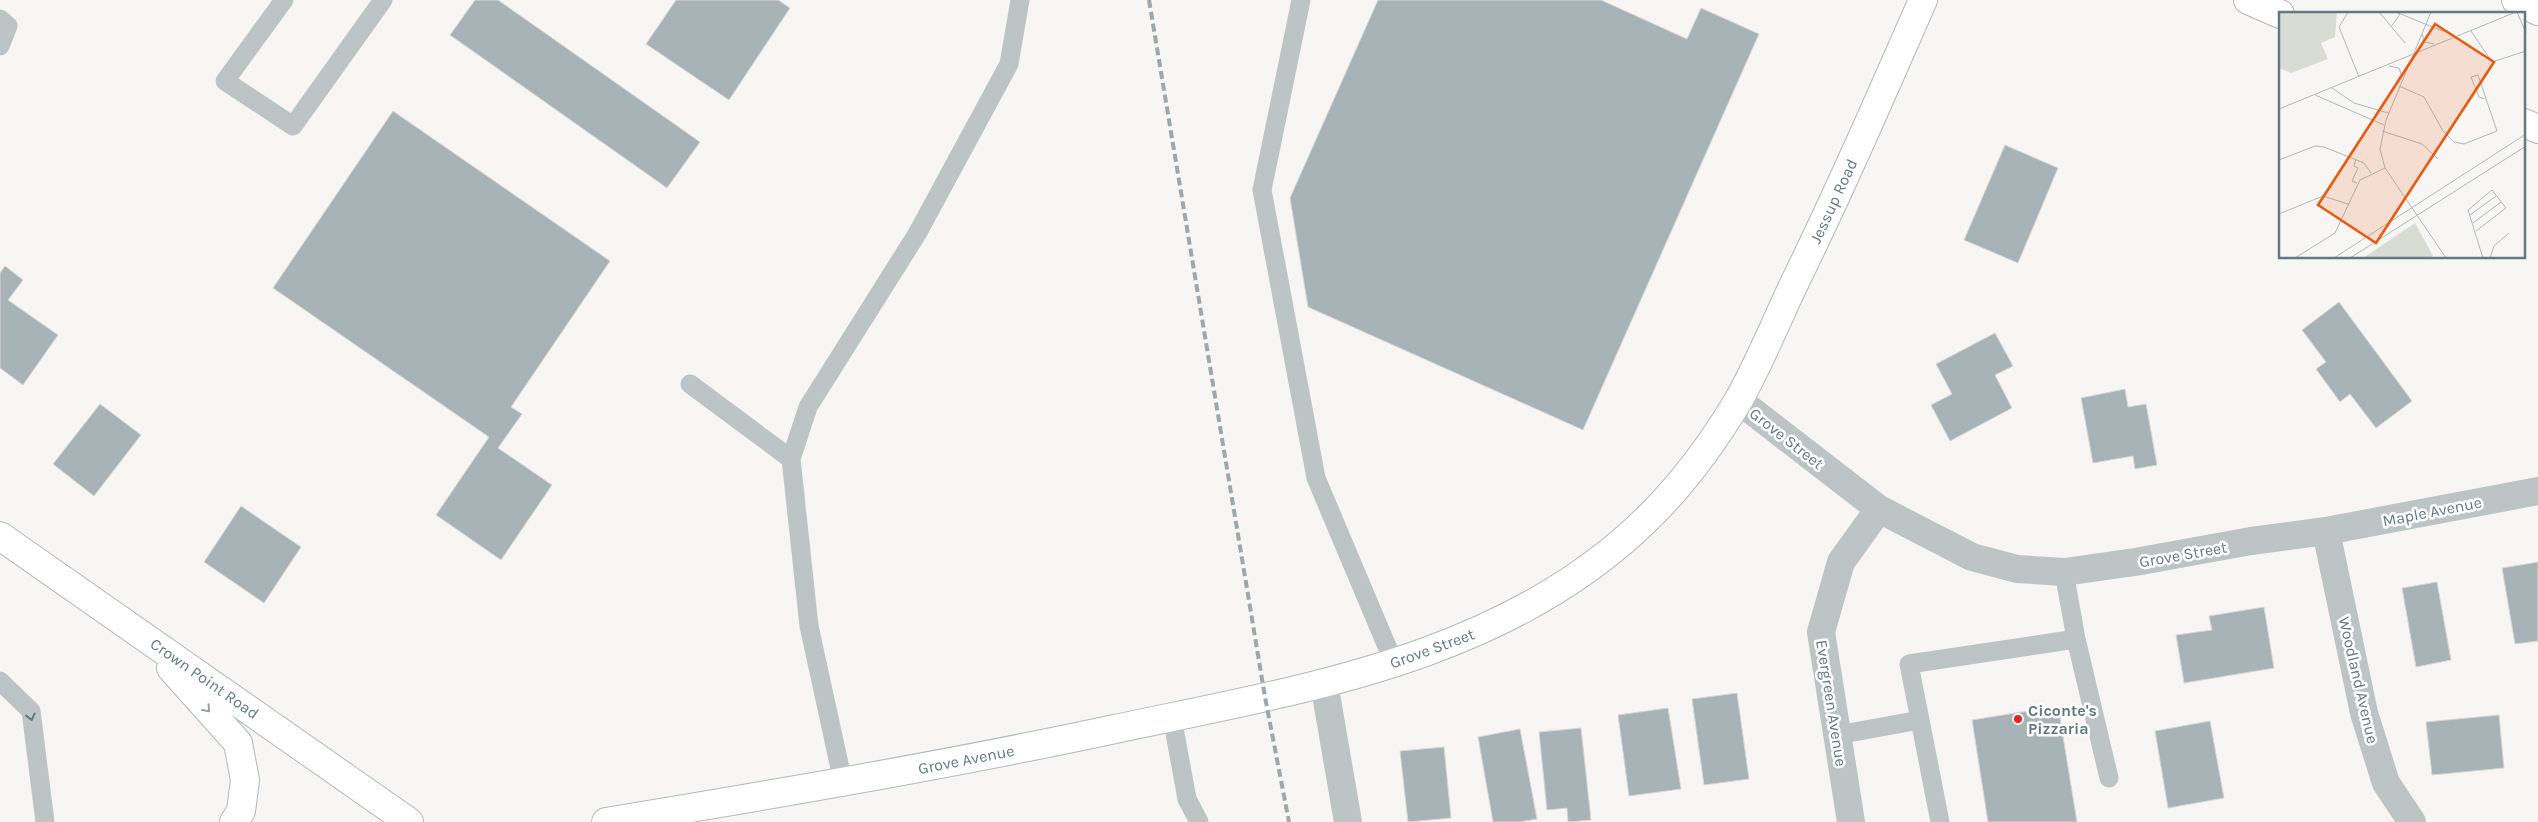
<svg xmlns="http://www.w3.org/2000/svg" width="2538" height="822" viewBox="0 0 2538 822" font-family="Karla,sans-serif">
<style>
.building{fill:#a7b3b6;stroke:#d8d8d6}
.lines{fill:none;stroke-linecap:round;stroke-linejoin:round}
.secondary-casing{stroke:#afb9bb;stroke-width:30}
.motorway-casing{stroke:#b0b7b9;stroke-width:30}
.service{stroke:#bdc4c6;stroke-width:19}
.minor{stroke:#bdc4c6;stroke-width:28}
.secondary{stroke:#fff;stroke-width:28}
.motorway{stroke:#fff;stroke-width:28}
.rail{stroke:#9ca8ab;stroke-width:4;stroke-dasharray:8 4;stroke-linecap:butt}
.oneway{stroke:#90a2a6}
.oneway2{stroke:#617a80}
.poi-dot{fill:#e92125;stroke:#fff;stroke-width:2}
.labels{text-anchor:middle;stroke-width:5;stroke-linejoin:round;paint-order:stroke}
.street-label{font-size:16px;fill:#617a80;stroke:#fff}
.poi-label{font-size:16px;font-weight:bold;fill:#617a80;stroke:#fff;text-anchor:start}
.inset-road{fill:none;stroke:#aeb9bc;stroke-width:1}
.view{fill:#e8590c;fill-opacity:0.15;stroke:#e8590c;stroke-width:2.5}
.inset-edge{fill:none;stroke:#617a80;stroke-width:2.5}
</style>
<rect width="100%" height="100%" fill="#f7f6f4"/>
<path class="building" d="M475,0H498L700,142L667,188L450,35Z
M676,0H778L790,8L729,100L646,44Z
M1378,0H1601L1687,39L1701,8L1759,34L1583,430L1308,307L1290,198Z
M393,111L610,261L511,407L522,414L498,448L552,485L501,560L436,515L489,437L273,288Z
M2005,145L2058,168L2018,263L1964,240Z
M5,266L23,280L8,300L58,335L23,385L0,368V273Z
M2339,302L2412,401L2376,428L2350,394L2340,402L2316,369L2326,362L2302,330Z
M1995,333L2013,366L1995,375L2012,408L1950,441L1931,405L1952,394L1936,364Z
M2125,389L2128,407L2146,404L2157,465L2135,469L2133,456L2093,463L2081,398Z
M100,404L141,435L94,496L53,464Z
M241,506L301,547L264,603L204,562Z
M2538,562V641L2515,644L2502,568Z
M2437,582L2451,660L2416,667L2402,588Z
M2264,607L2274,668L2184,683L2176,635L2212,630L2209,616Z
M1737,693L1749,779L1704,785L1692,699Z
M2058,706L2077,822H1988L1972,720Z
M1668,708L1681,789L1629,796L1618,715Z
M2499,715L2504,768L2432,775L2426,722Z
M2210,721L2224,798L2168,808L2155,731Z
M1581,728L1591,820L1568,822L1567,808L1547,810L1539,732Z
M1520,729L1537,819L1519,822H1493L1478,737Z
M1444,747L1451,818L1408,822L1400,751Z"/>
<g class="lines">
<defs>
<path id="secondary" d="M0,536L409,822
M171,668L238,743L245,780L241,811L234,822
M606,822C776,794 946,765 1115,729C1303,689 1509,658 1651,515C1684,482 1714,441 1738,401C1759,364 1775,324 1793,286C1839,192 1881,96 1923,0"/>
<path id="motorway" d="M2248,0L2280,14
M2516,0L2538,11
M2524,123L2538,129"/>
</defs>
<use href="#secondary" class="secondary-casing"/>
<use href="#motorway" class="motorway-casing"/>
<path class="service" d="M284,0L225,81L293,126L383,0
M1301,0L1262,190L1316,478L1394,663
M0,19L8,26L0,46
M690,384L791,459
M2076,639L2109,778
M0,681L31,711L45,822
M1172,717L1187,799L1199,822
M1920,720L1940,822
M1837,735L1920,720L1909,664L2076,639L2064,572
M843,782L809,626L791,459L808,407L917,234L1009,64L1020,0"/>
<path class="minor" d="M1738,400L1879,509L1972,557L2017,569L2064,572L2135,562L2251,541L2326,531L2538,491
M2326,531L2364,713L2386,783L2412,822
M1324,683L1348,822
M1851,822L1821,632L1841,562L1879,509"/>
<use href="#secondary" class="secondary"/>
<use href="#motorway" class="motorway"/>
<path class="rail" d="M1149,0L1265,697L1289,822"/>
</g>
<defs><path id="oneway-chevron" d="M-2-3.5L2.5 0L-2 3.5" fill="none" stroke-width="1.6" stroke-linecap="round" stroke-linejoin="round" transform="scale(1.25)"/></defs>
<use class="oneway" href="#oneway-chevron" transform="translate(207 709) rotate(48)"/>
<use class="oneway2" href="#oneway-chevron" transform="translate(31 717) rotate(76)"/>
<circle class="poi-dot" cx="2018" cy="719" r="5"/>
<g class="labels">
<g class="street-label">
<text transform="translate(1833 201) rotate(-65)" y="6">Jessup Road</text>
<text transform="translate(1787 438) rotate(38)" y="6">Grove Street</text>
<text transform="translate(2432 511) rotate(-11)" y="6">Maple Avenue</text>
<text transform="translate(2183 554) rotate(-10)" y="6">Grove Street</text>
<text transform="translate(1432 648) rotate(-20)" y="6">Grove Street</text>
<text transform="translate(205 678) rotate(35)" y="6">Crown Point Road</text>
<text transform="translate(2359 680) rotate(77)" y="6">Woodland Avenue</text>
<text transform="translate(1832 703) rotate(81)" y="6">Evergreen Avenue</text>
<text transform="translate(966 759) rotate(-11)" y="6">Grove Avenue</text>
</g>
<g class="poi-label">
<text x="2028" y="716">Ciconte's<tspan x="2028" dy="18">Pizzaria</tspan></text>
</g>
</g>
<g transform="translate(2279 12)">
<rect width="246" height="246" fill="#f7f6f4"/>
<path d="M0,0H58L56,25L42,31L49,47L12,61L0,56ZM136,211L154,244L150,246H84Z" fill="#d8dcd3"/>
<path class="inset-road" d="M69,0L60,15L80,65M100,0L126,31M117,0L163,19L167,18M152,0L107,108L101,137L106,156L167,246M238,0L247,21M112,15L121,2M192,19L213,50L247,39M143,22L146,30L155,32M110,54L120,56L123,65M120,74L145,85L164,119L175,130L185,132L218,119L199,63L192,65L200,85L206,87M53,76L75,91L109,101M36,83L105,113M0,97L237,0M103,119L143,132L159,147M77,147L75,154L79,156L73,169L78,171M0,148L36,134L45,135L85,151L92,161M0,202L44,184L69,192M191,203L217,184M194,211L222,190M197,219L227,196L213,178L189,198L204,246M16,246L56,221L81,168L106,156M55,246L247,122M71,246L247,134M211,246L215,234L230,221"/>
<path class="view" d="M156,12L215,50L97,231L39,193Z"/>
<rect width="246" height="246" class="inset-edge"/>
</g>
</svg>
